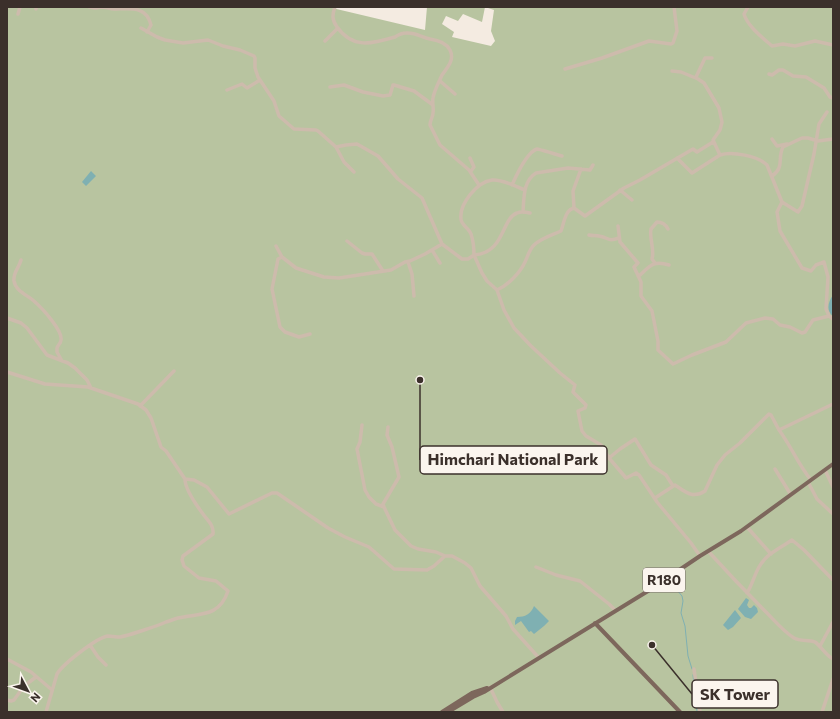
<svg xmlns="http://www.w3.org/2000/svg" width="840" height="719" viewBox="0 0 840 719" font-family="Commissioner,sans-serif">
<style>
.green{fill:#b8c4a0;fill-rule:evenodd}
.water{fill:#7fb0b2}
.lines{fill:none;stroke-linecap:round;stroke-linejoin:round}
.stream{stroke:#7fb0b2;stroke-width:1}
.minor{stroke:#cdbbac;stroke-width:3.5}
.major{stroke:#7d675c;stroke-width:4}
.labels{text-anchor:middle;stroke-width:4;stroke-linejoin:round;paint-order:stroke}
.shield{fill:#fbf5ee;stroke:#756b66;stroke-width:1}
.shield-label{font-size:14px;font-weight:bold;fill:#3b302b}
.leader{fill:none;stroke:#3b302b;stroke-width:1.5}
.callout-dot{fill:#3b302b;stroke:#fbf5ee;stroke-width:1.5}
.callout{fill:#fbf5ee;stroke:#3b302b;stroke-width:1.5}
.callout-label{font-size:16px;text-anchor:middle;font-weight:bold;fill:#3b302b}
</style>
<rect width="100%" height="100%" fill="#f4ebe1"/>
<path class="green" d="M7,7H328L425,30L427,7H833V712H7ZM485,7L494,10L491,31L495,41L491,46L452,37L454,32L442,24L446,16L458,21L463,14L482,22Z"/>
<path class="water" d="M91,171L96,176L86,186L82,182Z
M833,295V316C826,311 828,302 833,295Z
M746,598L749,600L747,605L749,608H751L754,605L757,608L758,612L751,619L745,617L738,609Z
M534,606L549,621L544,626L534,634L531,631L529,632L521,621L515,625V621L517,617C525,617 531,614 534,606Z
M735,610L741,618L733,627L728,630L723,625Z"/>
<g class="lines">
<path class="stream" d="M669,574V569
M670,582L682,596L683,601L681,613L685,626L688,656L692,669
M693,675L697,712"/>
<path class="minor" d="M89,7C94,9 96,8 101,7C106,7 110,9 114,9C130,9 146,5 151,25L147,32
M335,7C332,15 332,20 337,27C353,49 371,44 395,37C398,35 402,33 406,33C415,32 421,37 430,39C437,40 446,42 450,50C455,60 447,68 442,75C439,82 434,91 433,98C432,103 434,108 433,113C433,117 430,120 430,125L440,145L469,170L479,185
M748,7L744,14C748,27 763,38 772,46L783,44L795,46L815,41L833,45
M36,9V7
M18,14L20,7
M141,28L157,37L165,40L183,43L208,40L223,46L240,50L254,56L255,58V68L258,77L274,101L279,116L294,129L316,130L318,131L336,147L346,145L357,144L378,156L398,179L422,198L442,244
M325,41L338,28
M565,69L602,58L649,41L671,44L673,43L677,31L674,7
M672,71L681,72L698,79L704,83L719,108L722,122L720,130L713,140L720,155C732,151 758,156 767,165L782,202
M769,74L772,75L779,70H783L793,76L806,77L824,88L830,97L833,98
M696,77L705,58H712
M440,81L455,94
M330,87L344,85L363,92L383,96L390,95L393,85H394L414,91L433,105
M227,90L242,84L247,88L260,80
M827,112L819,124L814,154L802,206L798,212L782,202L777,212L780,231L802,268L811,271L816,265L824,262L828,277L826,309L829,316
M772,139L777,146L787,144
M336,147L344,162L354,172
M470,158L474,167L471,171
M677,158L692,173L720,155
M772,176C785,167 777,159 783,147L802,138H808L818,141L833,139
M512,185C516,176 527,152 537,149C539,149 558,155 562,156
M525,190C515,186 502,179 492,180C477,182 459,204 461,219C461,225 469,228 471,234C473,240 474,249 474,255C505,253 501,219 517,213C521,211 526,212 530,213
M620,190L632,200
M574,208L585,216L624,188L640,180L693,149L697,152L713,142
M523,212C524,198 523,181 536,173L568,168L590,170L593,165
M618,226L620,242L638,263L634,267L641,282V296L652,311L658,341V350L673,364L692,355L726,342L746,323L765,318L773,319L780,325L790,327L802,333L805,332L813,320L829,316L833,319
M589,235C592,236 596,235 599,236C610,238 607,242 619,238
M347,241L362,253L365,254H372L383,271
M276,246L282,257L296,268L324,277L339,278L391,270L405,262L410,261L425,254L442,244L462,259H468L474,255L482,273L487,281L497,290L504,310L514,328L531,346L560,373L575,385L573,392L586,405L585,408L578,411L582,431L586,436L601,445L609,458L626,478L636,473L639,475L657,502L691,543L700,556
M432,250L440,263
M282,257L278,259L272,289L280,327L285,332L299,337L310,334
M21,260C19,268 13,272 14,281C16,292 28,295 35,302C42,308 63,331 61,340C61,343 58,345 57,348V352L62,361
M408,262L412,274L414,296
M655,263L652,259C655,249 649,239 651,229L657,222C662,222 666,225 668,229
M639,276C650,266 653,260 669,265
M497,290C508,285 520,273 525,262C528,256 529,250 534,245C541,238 552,235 561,231C564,223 565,210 574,208L573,191L581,169
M7,318L21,323L27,328L47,355L68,363L75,368L87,380L91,388
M7,372L45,384L88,387L138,404L146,410L151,418L161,447L166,451L185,479
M140,406L174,371
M362,425L360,442L357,449L365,490L369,497L376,504L384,507
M388,427L387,435L392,447L399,477L383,504L384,507L395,530L411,546L418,549L436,552L445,556H452L465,563L471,568L480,586L506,616L513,629L539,658
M779,430C791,446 798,464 811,480
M609,458L620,449L635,439L651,465L666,475L673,486
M775,469L791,495
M825,470L833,487
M808,482L817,499L833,514
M655,498L675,485C685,492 693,499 705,491L717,465L725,455L740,443L769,414L771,415L779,430L833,404
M747,527L771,554
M708,551C727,572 746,592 765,611C775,621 783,631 794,638C801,642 808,639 815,642C822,647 825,655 833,659
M536,567L556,575L580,581L609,604L616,611
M747,593C752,585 754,576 759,567C766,554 780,548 792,540L804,550L833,580
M90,645L98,657L106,665
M820,646L833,622
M7,659L31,672L52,690
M694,669L700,712
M490,687L497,702L503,712
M7,700L11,701L14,700L24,686L36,677
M46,712L57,674C63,664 96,638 108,636C111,636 116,637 120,637C125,636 132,634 138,632C147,629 157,626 166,622C170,621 174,619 178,618C199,613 219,618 228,591L216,581L199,578L184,566L182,560L183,556L213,534C214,525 208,521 203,514C197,506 185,489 185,479L194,480L207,487L229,514L272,493H277L328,528L345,537L369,547L394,569L427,570L434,566L445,556
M822,712L833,679"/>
<path class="major" d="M595,623L680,712
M442,712L472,693L487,688
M448,712L473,697L484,692L648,591L700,556L741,531L833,464"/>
</g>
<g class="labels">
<rect class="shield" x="643" y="568" width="42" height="24" rx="3"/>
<g class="shield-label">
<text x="664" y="585">R180</text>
</g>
</g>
<path class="leader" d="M420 380L420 460M652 645L692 694"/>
<g class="callout-dot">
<circle cx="420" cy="380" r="4"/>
<circle cx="652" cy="645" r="4"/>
</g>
<g class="callout">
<rect x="420" y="446" width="187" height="28" rx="4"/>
<rect x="692" y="680" width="86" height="28" rx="4"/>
</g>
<g class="callout-label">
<text x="513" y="465">Himchari National Park</text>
<text x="735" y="700">SK Tower</text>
</g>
<rect width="840" height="719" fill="none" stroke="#3b302b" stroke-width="16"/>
<g transform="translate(28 691) rotate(131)" stroke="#fbf5ee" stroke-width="3" paint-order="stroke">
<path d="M0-3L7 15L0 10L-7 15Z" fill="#3b302b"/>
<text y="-6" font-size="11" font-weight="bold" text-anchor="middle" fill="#3b302b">N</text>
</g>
</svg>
